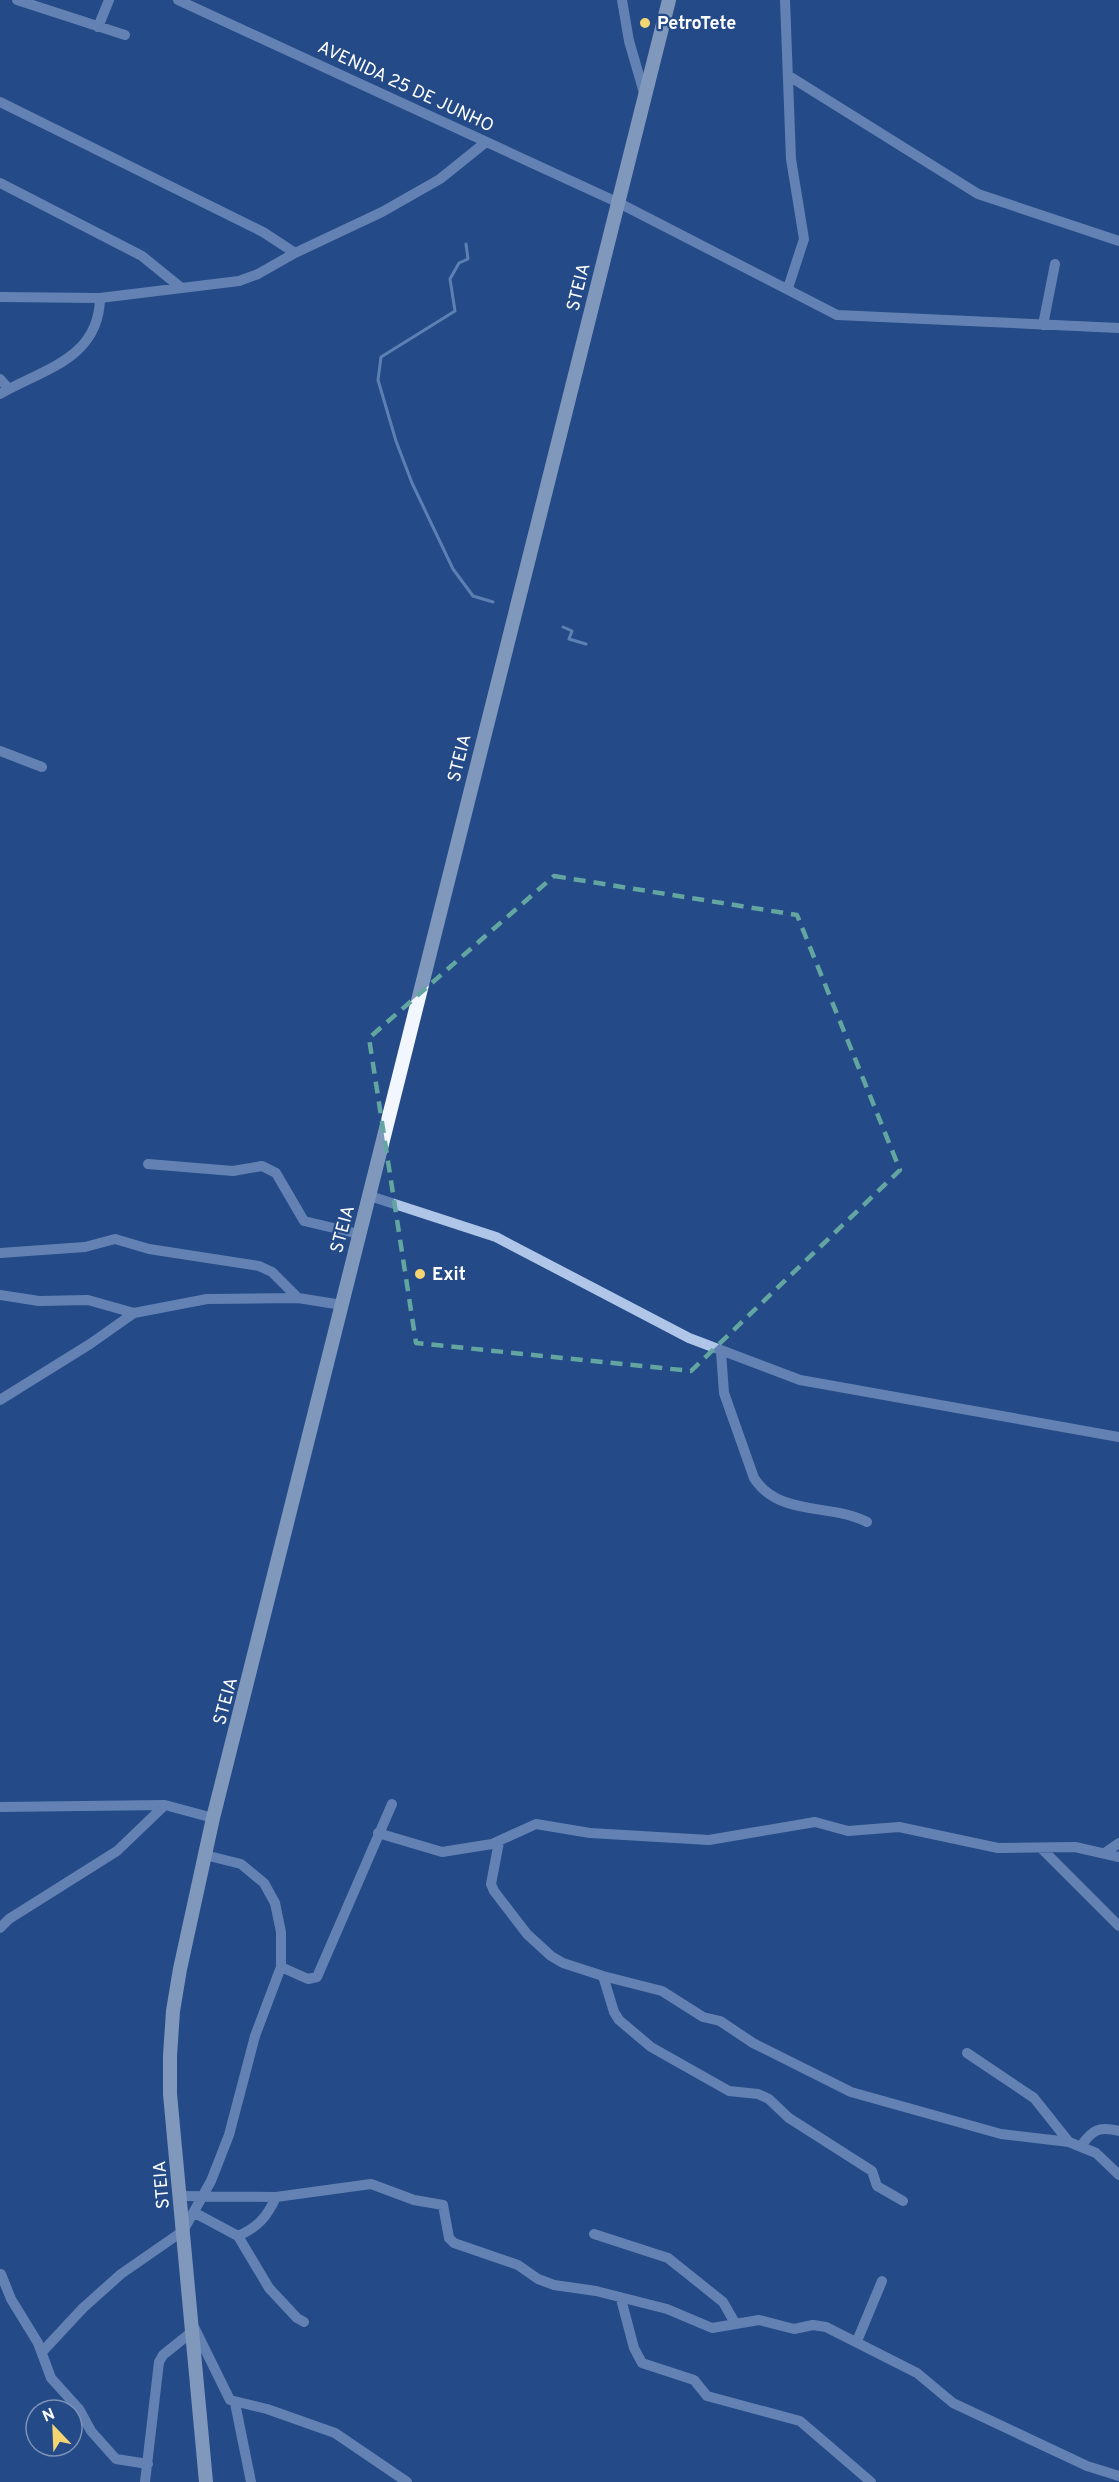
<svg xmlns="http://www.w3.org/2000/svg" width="1119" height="2482" viewBox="0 0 1119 2482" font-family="Overpass,sans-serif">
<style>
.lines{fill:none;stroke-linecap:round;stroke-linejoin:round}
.stream{stroke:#a3c0ea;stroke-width:3}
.minor{stroke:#afc6e9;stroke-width:10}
.major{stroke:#f2f6fe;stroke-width:14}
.marked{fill:none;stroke:#63a6a1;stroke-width:4.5;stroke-dasharray:12 8;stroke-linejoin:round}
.poi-dot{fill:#f4d572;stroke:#244a87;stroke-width:2}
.labels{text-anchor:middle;stroke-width:4.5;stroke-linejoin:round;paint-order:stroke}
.poi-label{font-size:18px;font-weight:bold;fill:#fff;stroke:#244a87;text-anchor:start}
.street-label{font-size:18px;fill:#fff;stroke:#244a87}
</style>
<rect width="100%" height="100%" fill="#244a87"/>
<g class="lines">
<path class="stream" d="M466,244L468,259L459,263L450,279L455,311L381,357L378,380L396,441L412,483L453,569L473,596L493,602
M563,627L572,631L569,639L586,644"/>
<path class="minor" d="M17,0L125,35
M178,0L619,203L837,315L1119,328
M622,0L629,41L645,96
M785,0L791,159L804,239L788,288
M98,27L109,0
M789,76L978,194L1119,241
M0,102L263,232L295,253
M0,183L142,256L179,286
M0,297L100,298L239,281L258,274L295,253L382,212L440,179L486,142
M1043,325L1055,264
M0,379L9,389
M0,394C43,369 99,359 100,298
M0,751L42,767
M148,1164L233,1171L262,1166L276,1173L304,1221L359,1234
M370,1196L496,1237L689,1338L800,1380L1119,1437
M0,1253L85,1247L115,1239L149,1249L259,1266L272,1272L298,1298
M0,1295L39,1301L88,1300L134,1313
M721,1352L724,1393L754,1478C779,1517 831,1503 867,1522
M0,1400L90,1344L134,1313L207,1299L298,1298L342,1305
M0,1807L165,1805L213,1818
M378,1833L442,1852L492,1844L536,1824L590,1833L709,1840L815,1822L848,1831L899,1827L998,1848L1075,1847L1119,1857
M499,1842L491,1884L494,1891L527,1934L551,1956L563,1963L603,1976L662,1991L703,2017L720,2021L753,2043L851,2092L1001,2134L1069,2142L1096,2153L1119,2175
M1041,1848L1119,1926
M1106,1852L1119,1843
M0,1928L9,1919L117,1851L165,1805
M281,1967L308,1979L317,1977L392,1804
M603,1976L614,2012L619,2020L651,2047L729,2091L758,2094L769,2099L789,2118L872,2171L877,2186L903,2201
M967,2053L1034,2098L1069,2142
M1081,2146C1092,2130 1099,2126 1119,2131
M180,2196L276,2197L371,2184L414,2200L443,2205L449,2238L454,2243L518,2265L538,2279L554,2285L596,2291L667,2309L712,2328L759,2320L794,2329L813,2325L826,2327L917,2373L953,2403L1087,2466L1119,2476
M195,2213L238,2236L269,2288L297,2318L304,2322
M594,2234L668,2258L723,2302L735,2323
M238,2236C258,2227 267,2217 276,2197
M1,2274L11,2299L38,2343L51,2378L79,2409L91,2431L116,2459L148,2464
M621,2299L634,2348L642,2363L694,2380L707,2396L800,2421L871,2482
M193,2325L230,2400L267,2409L335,2433L407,2482
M857,2341L882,2281
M42,2352L83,2308L121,2274L183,2231L211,2181L229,2135L255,2036L281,1967V1932L275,1903L264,1883L241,1864L205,1855
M235,2403L251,2482
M145,2482L159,2362L163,2355L193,2331"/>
<path class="major" d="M206,2482L170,2094V2056L173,2011L180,1969L213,1818L669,0"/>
</g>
<path d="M0 0H1119V2482H0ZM554,876L797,915L900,1170L691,1371L416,1343L369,1038Z" fill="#244a87" fill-opacity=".55" fill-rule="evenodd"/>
<path class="marked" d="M554,876L797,915L900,1170L691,1371L416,1343L369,1038Z"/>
<g class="poi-dot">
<circle cx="645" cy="23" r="6"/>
<circle cx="420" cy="1274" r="6"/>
</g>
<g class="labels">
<g class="poi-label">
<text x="657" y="29">PetroTete</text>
<text x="432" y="1280">Exit</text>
</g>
<g class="street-label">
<text transform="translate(406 86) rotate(25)" y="6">AVENIDA 25 DE JUNHO</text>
<text transform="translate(578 287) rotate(-76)" y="6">STEIA</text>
<text transform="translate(459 758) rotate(-76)" y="6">STEIA</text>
<text transform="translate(342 1229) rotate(-75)" y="6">STEIA</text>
<text transform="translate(225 1701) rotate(-75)" y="6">STEIA</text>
<text transform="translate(161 2185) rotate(-95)" y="6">STEIA</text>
</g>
</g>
<g transform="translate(54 2428) rotate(337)"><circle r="28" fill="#244a87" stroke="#7c92b7" stroke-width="1.5"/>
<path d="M0-4.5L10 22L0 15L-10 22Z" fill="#f4d572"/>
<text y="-9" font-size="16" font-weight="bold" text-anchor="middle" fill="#ffffff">N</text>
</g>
</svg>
